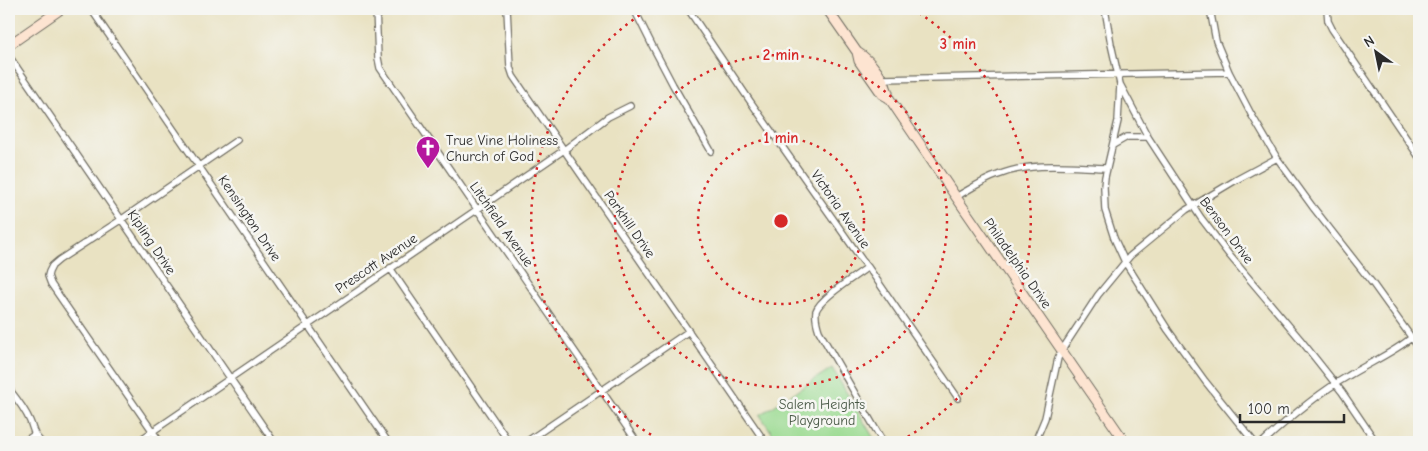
<svg xmlns="http://www.w3.org/2000/svg" width="1428" height="451" viewBox="0 0 1428 451" font-family="'Comic Neue',sans-serif">
<style>
.green{fill:#9ada90;stroke:#62825e}
.lines{fill:none;stroke-linecap:round;stroke-linejoin:round}
.street-casing{stroke:#6e6b60;stroke-width:8}
.secondary-casing{stroke:#6e6b60;stroke-width:11}
.street{stroke:#fff;stroke-width:5.5}
.secondary{stroke:#fde4d1;stroke-width:9}
.ring{fill:none;stroke:#d62828;stroke-width:2.5;stroke-dasharray:2.5 5}
.labels{text-anchor:middle;stroke-width:5;stroke-linejoin:round;paint-order:stroke}
.poi-label{font-size:14px;fill:#2b2b2b;stroke:#f6f6f2;text-anchor:start}
.street-label{font-size:14px;fill:#2b2b2b;stroke:#f6f6f2}
.park-label{font-size:14px;fill:#475744;stroke:#f6f6f2}
.centre{fill:#d62828;stroke:#f6f6f2;stroke-width:2.5}
.ring-label{font-size:15px;text-anchor:middle;font-weight:bold;fill:#d62828;stroke:#f6f6f2;stroke-width:5;stroke-linejoin:round;paint-order:stroke}
</style>
<rect width="100%" height="100%" fill="#f6f6f2"/>
<filter id="ink" filterUnits="userSpaceOnUse"><feTurbulence type="fractalNoise" baseFrequency=".02" numOctaves="2"/><feDisplacementMap in="SourceGraphic" scale="10" xChannelSelector="R" yChannelSelector="G"/><feConvolveMatrix kernelMatrix="1 2 1 2 8 2 1 2 1" color-interpolation-filters="sRGB"/></filter>
<filter id="wash" filterUnits="userSpaceOnUse"><feTurbulence type="fractalNoise" baseFrequency=".0096" numOctaves="4" result="noise"/><feDisplacementMap in="SourceGraphic" scale="20" xChannelSelector="R" yChannelSelector="G"/><feGaussianBlur stdDeviation="1.12" result="paint"/><feColorMatrix in="noise" values="0 0 0 0 0 0 0 0 0 0 0 0 0 0 0 0 0 1.4 0 .05"/><feComposite in="paint" operator="in"/></filter>
<g filter="url(#wash)">
<rect width="100%" height="100%" fill="#e9e2c2"/>
<path class="green" d="M832,368L876,442H778L760,415Z"/>
</g>
<g filter="url(#ink)">
<g class="lines">
<defs>
<path id="street" d="M91,9L388,442
M376,9L378,58L380,68L637,442
M507,9L510,67L513,76L765,442
M634,9L653,47L673,85L711,151
M688,9L750,101L862,260L868,267L958,398
M1105,9L1111,44L1120,84L1148,137L1201,218L1230,256L1300,339L1342,392L1376,442
M1210,9L1216,41L1229,72L1251,114L1277,158L1312,206L1373,284L1419,348
M1327,9L1328,21L1332,29L1419,157
M9,56L274,442
M881,79L1229,72
M1120,85L1118,121L1105,177L1104,187L1105,210L1114,238L1125,262L1168,330L1205,381L1254,442
M1113,145L1127,137H1148
M956,197C970,189 983,180 998,175C1032,161 1071,167 1107,168
M868,267C856,276 820,298 816,311C815,318 817,325 819,331L883,442
M390,268L509,442
M9,389C17,399 25,409 30,421C34,431 33,434 41,442
M23,442L34,435
M137,442L564,150L608,117L630,106
M160,442L51,284L48,276L49,272L52,266L59,260L122,219L237,140
M526,442L689,331
M1035,442L1045,418L1058,358L1062,350L1098,295L1130,256L1186,210L1236,180L1277,158
M1263,442C1289,418 1317,394 1348,376C1369,363 1393,353 1411,338"/>
<path id="secondary" d="M827,9L857,52L859,61L882,94L889,98
M9,45L61,9
M857,52C871,60 887,82 889,98L956,197L1125,442"/>
</defs>
<use href="#street" class="street-casing"/>
<use href="#secondary" class="secondary-casing"/>
<use href="#street" class="street"/>
<use href="#secondary" class="secondary"/>
</g>
</g>
<g class="ring">
<circle cx="781" cy="221" r="83"/>
<circle cx="781" cy="221" r="166"/>
<path d="M664 442A250 250 0 0 1 649 9M913 9A250 250 0 0 1 898 442"/>
</g>
<defs>
<symbol id="church-pin" viewBox="-11 -11 22 30"><path d="M0 17L-7.5 6A9.5 9.5 0 1 1 7.5 6Z" fill="#b5179e" stroke="#f6f6f2"/><path d="M-1.2-6h2.4v3.5h3.3v2.4h-3.3V6h-2.4V-.1h-3.3v-2.4h3.3Z" fill="#fff"/></symbol>
</defs>
<g fill-rule="evenodd">
<use href="#church-pin" x="414" y="134" width="28" height="38"/>
</g>
<g class="labels">
<g class="poi-label">
<text x="446" y="145">True Vine Holiness<tspan x="446" dy="16">Church of God</tspan></text>
</g>
<g class="street-label">
<text transform="translate(841 209) rotate(55)" y="5">Victoria Avenue</text>
<text transform="translate(250 218) rotate(56)" y="5">Kensington Drive</text>
<text transform="translate(502 224) rotate(55)" y="5">Litchfield Avenue</text>
<text transform="translate(630 224) rotate(55)" y="5">Parkhill Drive</text>
<text transform="translate(1227 230) rotate(53)" y="5">Benson Drive</text>
<text transform="translate(152 242) rotate(56)" y="5">Kipling Drive</text>
<text transform="translate(376 263) rotate(-34)" y="5">Prescott Avenue</text>
<text transform="translate(1018 263) rotate(55)" y="5">Philadelphia Drive</text>
</g>
<g class="park-label">
<text x="822" y="409">Salem Heights<tspan x="822" dy="16">Playground</tspan></text>
</g>
</g>
<circle cx="781" cy="221" r="8" class="centre"/>
<g class="ring-label">
<text x="958" y="49">3 min</text>
<text x="781" y="60">2 min</text>
<text x="781" y="143">1 min</text>
</g>
<rect width="1428" height="451" fill="none" stroke="#f6f6f2" stroke-width="30"/>
<g transform="translate(1376 52) rotate(327)" stroke="#f6f6f2" stroke-width="4" paint-order="stroke">
<path d="M0-4L9 19L0 12L-9 19Z" fill="#2b2b2b"/>
<text y="-8" font-size="14" font-weight="bold" text-anchor="middle" fill="#2b2b2b">N</text>
</g>
<path d="M1240 414v8h104v-8" fill="none" stroke="#2b2b2b" stroke-width="2.5"/>
<text x="1248" y="414" font-size="15" fill="#2b2b2b" stroke="#f6f6f2" stroke-width="4" paint-order="stroke">100 m</text>
</svg>
